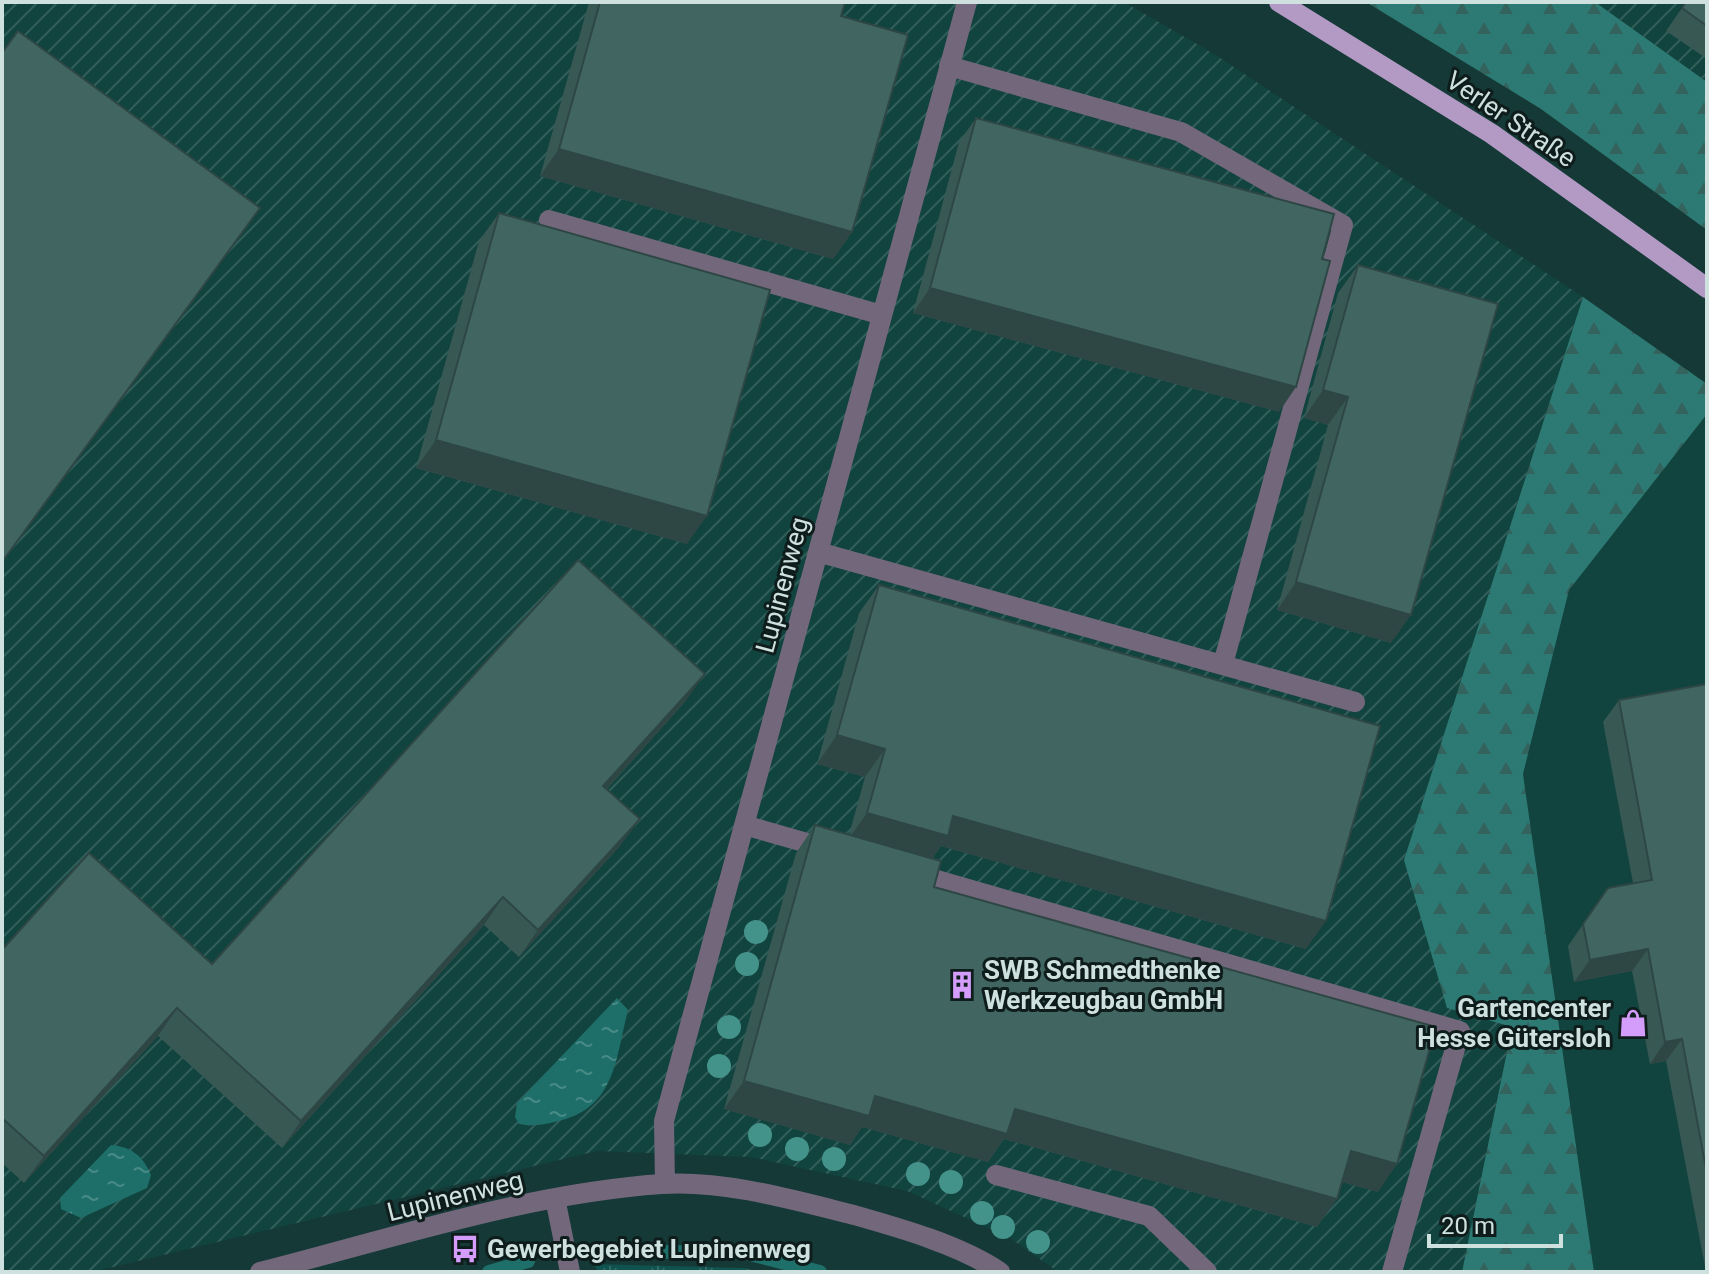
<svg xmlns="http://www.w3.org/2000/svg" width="1709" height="1274" viewBox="0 0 1709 1274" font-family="Roboto,sans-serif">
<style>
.built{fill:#11433f}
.industrial{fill:url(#industrial-furrows)}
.grass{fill:url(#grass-tufts)}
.forest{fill:url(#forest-firs)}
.water{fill:url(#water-ripples)}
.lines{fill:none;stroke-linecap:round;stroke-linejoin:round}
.stream{stroke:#1e6f69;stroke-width:14}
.minor{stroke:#73677b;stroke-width:20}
.major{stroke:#b29ac4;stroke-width:20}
.tree{fill:#43938b}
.wall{fill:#385854}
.shaded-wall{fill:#2e4745}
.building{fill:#416662;stroke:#2e4745;stroke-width:2}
.labels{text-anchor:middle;stroke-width:6;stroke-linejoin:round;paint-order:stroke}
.street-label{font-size:26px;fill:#cee1df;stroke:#0e1d1c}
.poi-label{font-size:26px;font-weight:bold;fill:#cee1df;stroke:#0e1d1c;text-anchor:start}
</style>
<defs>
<pattern id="industrial-furrows" width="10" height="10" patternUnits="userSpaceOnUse" patternTransform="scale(2)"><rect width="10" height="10" fill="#11433f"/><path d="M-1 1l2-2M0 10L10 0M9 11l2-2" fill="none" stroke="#325e5a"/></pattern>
<pattern id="grass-tufts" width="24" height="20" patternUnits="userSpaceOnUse" patternTransform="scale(2)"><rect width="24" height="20" fill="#10524d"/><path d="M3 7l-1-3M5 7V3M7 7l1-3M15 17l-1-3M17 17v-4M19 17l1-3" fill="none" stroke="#326b66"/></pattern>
<pattern id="forest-firs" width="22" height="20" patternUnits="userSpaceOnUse" patternTransform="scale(2)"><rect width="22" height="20" fill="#2c7a73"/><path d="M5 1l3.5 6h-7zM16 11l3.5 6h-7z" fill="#34625d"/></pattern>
<pattern id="water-ripples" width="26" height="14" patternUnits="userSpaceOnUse" patternTransform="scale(2)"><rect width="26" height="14" fill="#1e6f69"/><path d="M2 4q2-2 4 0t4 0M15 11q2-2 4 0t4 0" fill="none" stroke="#488a85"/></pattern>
</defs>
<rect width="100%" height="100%" fill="#153936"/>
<path class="built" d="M1707,414V1272H1594L1523,774L1569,590Z"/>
<path class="industrial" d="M2,2H1124L1214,54L1583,297L1404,860L1512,1026L1462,1272H1058L1010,1238L907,1191L751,1157L597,1151L92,1272H2Z
M1595,2H1707V82L1598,4Z"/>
<path class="grass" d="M593,1264L745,1268L759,1272H599Z"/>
<path class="forest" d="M1366,2H1595L1707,82V230L1541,109Z
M1583,297L1707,384V414L1569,590L1523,774L1594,1272H1462L1512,1027L1447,1008L1404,860Z"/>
<path class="water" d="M617,998L628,1010C616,1056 616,1106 562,1120C547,1124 535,1127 519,1124L515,1117L517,1103Z
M111,1145C132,1147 143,1156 151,1175L147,1188L81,1218L61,1209L60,1198Z"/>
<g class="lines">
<path class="stream" d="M596,1251L746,1253L820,1272
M489,1272L528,1261"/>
<path class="minor" d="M949,66L1181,132L1343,225L1223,664
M549,220L882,315
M818,552L1355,702
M744,825L828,849
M913,873L1460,1031L1392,1272
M996,1175L1149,1216L1207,1272
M665,1184L664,1121L967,2
M555,1198L570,1272
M260,1272C390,1239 528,1193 662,1184C724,1180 794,1200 854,1215C900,1228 960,1245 1000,1272"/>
<path class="major" d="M1279,2L1492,134L1707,288"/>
</g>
<g class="tree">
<circle cx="756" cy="932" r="12"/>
<circle cx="747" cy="964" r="12"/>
<circle cx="729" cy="1027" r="12"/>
<circle cx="719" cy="1066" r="12"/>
<circle cx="760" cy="1135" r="12"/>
<circle cx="797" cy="1149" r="12"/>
<circle cx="834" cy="1159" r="12"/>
<circle cx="918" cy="1174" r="12"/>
<circle cx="951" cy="1182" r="12"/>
<circle cx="982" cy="1213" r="12"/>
<circle cx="1003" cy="1227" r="12"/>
<circle cx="1038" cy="1242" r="12"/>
</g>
<path class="wall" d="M589,2H845L841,16L852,232L833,259L540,176Z
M1686,2H1707V59L1666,31Z
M976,118L1279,412L913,313L959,142Z
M499,213L687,544L416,468L479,241Z
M1358,265L1391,643L1277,610L1328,425L1304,418L1338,293Z
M879,585L1306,949L941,846L932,859L934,887L1378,1192L1342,1182L1317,1227L1004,1139L988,1162L862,1127L850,1145L724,1109L796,853L815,825L849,835L865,777L817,764L859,613Z
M1707,684V1272H1706L1666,1061L1650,1064L1632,971L1574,982L1568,946L1608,888L1633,883L1603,722L1619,700Z
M685,702L607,789L620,846L519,957L484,925L282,1148L158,1036L24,1183L2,1163V950L212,964Z"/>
<path class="shaded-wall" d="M559,149L852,232L833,259L540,176Z
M260,208L240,236L2,563V562Z
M930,288L1296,387L1279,412L913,313Z
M1323,390L1348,397L1328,425L1304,418Z
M436,440L707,516L687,544L416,468Z
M1296,582L1411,615L1391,643L1277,610Z
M705,674L685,702L584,814L603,786Z
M837,735L885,749L865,777L817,764Z
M867,813L953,816L1326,921L1306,949L941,846L928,864L847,841Z
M640,819L620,846L519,957L538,930Z
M503,897L484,925L282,1148L301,1121Z
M1648,949L1632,971L1574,982L1590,960Z
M177,1008L158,1036L24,1183L44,1156Z
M1682,1039L1666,1061L1650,1064L1665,1042Z
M744,1081L875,1096L1015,1109L1337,1199L1317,1227L1004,1139L988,1162L862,1127L850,1145L724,1109Z
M1351,1151L1397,1164L1378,1192L1331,1179Z"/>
<path class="building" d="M600,2H845L841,16L908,35L852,232L559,149Z
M1686,2H1707V26L1682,8Z
M18,31L260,208L2,562V53Z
M976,118L1334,214L1322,259L1330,261L1296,387L930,288Z
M499,213L770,290L707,516L436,440Z
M1358,265L1498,304L1411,615L1296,582L1348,397L1323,390Z
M578,560L705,674L603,786L640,819L538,930L503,897L301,1121L177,1008L44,1156L2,1118V950L89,853L212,964Z
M879,585L1380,726L1326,921L953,816L948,836L867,813L885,749L837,735Z
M1707,684V1174L1682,1039L1665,1042L1648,949L1590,960L1583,924L1608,888L1652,880L1619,700Z
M815,825L941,861L934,887L1436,1027L1397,1164L1351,1151L1337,1199L1015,1109L1007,1134L875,1096L869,1116L744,1081Z"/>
<defs>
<symbol id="building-bare" viewBox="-9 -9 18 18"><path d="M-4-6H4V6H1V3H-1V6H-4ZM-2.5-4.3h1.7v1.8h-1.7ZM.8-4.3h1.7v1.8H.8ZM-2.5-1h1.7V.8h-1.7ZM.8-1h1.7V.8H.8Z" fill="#d49cfb" stroke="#0e1d1c" stroke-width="2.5" paint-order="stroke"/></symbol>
<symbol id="shop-bare" viewBox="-9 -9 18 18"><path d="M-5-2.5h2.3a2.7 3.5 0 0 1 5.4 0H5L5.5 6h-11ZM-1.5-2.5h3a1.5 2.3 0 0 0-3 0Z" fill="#d49cfb" stroke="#0e1d1c" stroke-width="2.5" paint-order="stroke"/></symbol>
<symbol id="bus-bare" viewBox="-9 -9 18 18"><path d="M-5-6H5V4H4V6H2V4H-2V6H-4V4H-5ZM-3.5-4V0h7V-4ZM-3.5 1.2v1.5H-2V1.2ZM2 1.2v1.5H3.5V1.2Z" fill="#d49cfb" stroke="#0e1d1c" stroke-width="2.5" paint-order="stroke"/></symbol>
</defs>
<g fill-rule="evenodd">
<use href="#building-bare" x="942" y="965" width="40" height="40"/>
<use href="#shop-bare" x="1613" y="1003" width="40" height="40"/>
<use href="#bus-bare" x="445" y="1229" width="40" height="40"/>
</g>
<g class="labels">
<g class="street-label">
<text transform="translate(1511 119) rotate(34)" y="9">Verler Straße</text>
<text transform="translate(782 585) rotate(-75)" y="9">Lupinenweg</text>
<text transform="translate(455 1196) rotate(-14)" y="9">Lupinenweg</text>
</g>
<g class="poi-label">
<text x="984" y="979">SWB Schmedthenke<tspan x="984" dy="30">Werkzeugbau GmbH</tspan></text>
<text x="1611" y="1017" text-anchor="end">Gartencenter<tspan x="1611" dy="30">Hesse Gütersloh</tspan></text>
<text x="487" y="1258">Gewerbegebiet Lupinenweg</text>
</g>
</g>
<rect width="1709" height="1274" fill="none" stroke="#cee1df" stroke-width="8"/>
<path d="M1429 1234v12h132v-12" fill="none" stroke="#cee1df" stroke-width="4"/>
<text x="1441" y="1234" font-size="24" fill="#cee1df" stroke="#0e1d1c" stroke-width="6" paint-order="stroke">20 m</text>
</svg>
